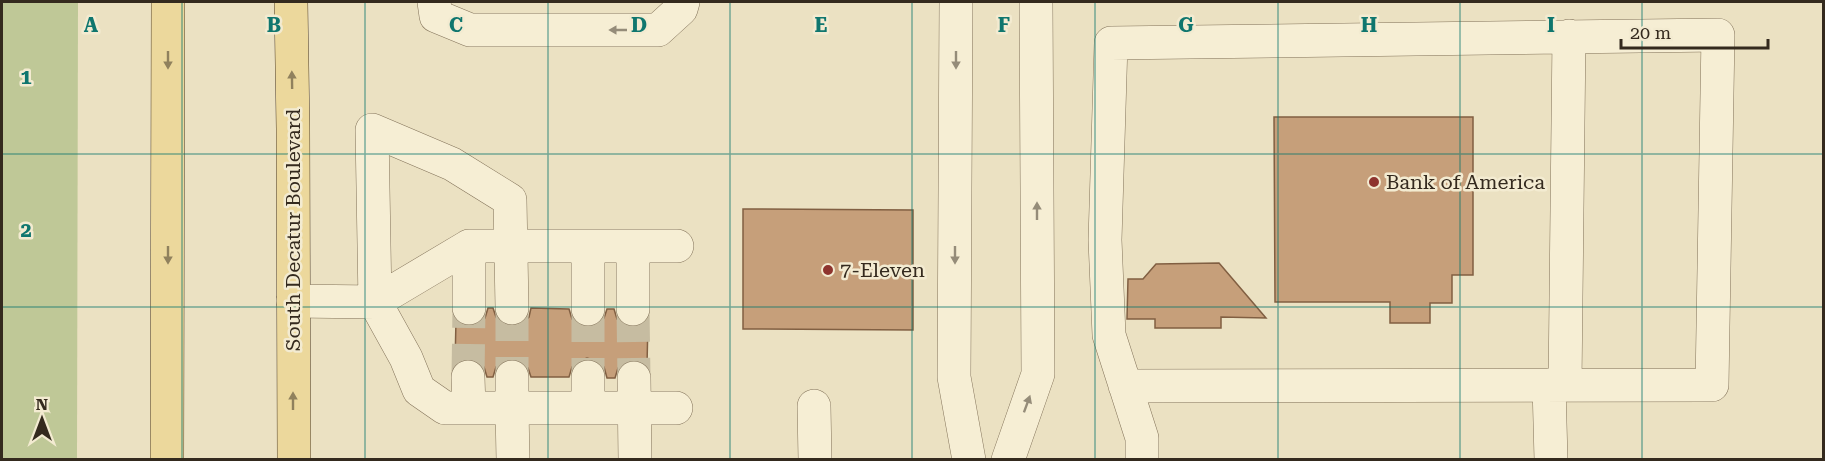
<svg xmlns="http://www.w3.org/2000/svg" width="1825" height="461" viewBox="0 0 1825 461" font-family="'Roboto Serif',serif">
<style>
.green{fill:#bfc897}
.building{fill:#c69f7a;stroke:#815f42;stroke-width:1.5}
.lines{fill:none;stroke-linecap:round;stroke-linejoin:round}
.minor-tunnel{stroke:#c6bca1;stroke-width:33;stroke-dasharray:33 16;stroke-linecap:butt}
.minor-casing{stroke:#83735a;stroke-width:34}
.major-casing{stroke:#51412f;stroke-width:34}
.minor{stroke:#f6eed4;stroke-width:33}
.major{stroke:#ecd89c;stroke-width:33}
.oneway{fill:#958c79}
.oneway2{fill:#90815d}
.grid{fill:none;stroke:#0f766e;stroke-width:1.5;stroke-opacity:0.55}
.poi-dot{fill:#8e342e;stroke:#f3ebd1;stroke-width:2}
.labels{text-anchor:middle;stroke-width:5;stroke-linejoin:round;paint-order:stroke}
.poi-label{font-size:20px;fill:#342a1e;stroke:#f3ebd1;text-anchor:start}
.street-label{font-size:20px;fill:#342a1e;stroke:#f3ebd1}
.grid-label{font-size:20px;text-anchor:middle;font-weight:bold;fill:#0f766e;stroke:#f3ebd1;stroke-width:5;stroke-linejoin:round;paint-order:stroke}
</style>
<rect width="100%" height="100%" fill="#ebe1c2"/>
<path class="green" d="M2,2H78L77,459H2Z"/>
<path class="building" d="M1274,117H1473V275H1452V303H1430V323H1390V302H1275Z
M743,209L913,210V330L743,329Z
M1219,263L1266,318L1221,317V328H1155V319H1127L1128,279H1143L1156,264Z
M488,308H493L496,317L502,324L512,327L522,324L529,317L531,308L569,309L572,319L579,325L587,328L598,325L604,318L607,309H614L617,319L624,325L634,328L642,325L648,320L647,366L643,361L634,359L625,362L618,368L615,378H607L604,367L597,361L587,358L579,361L572,367L569,377H531L528,368L522,361L511,358L502,361L496,367L493,377H487L484,367L476,360L467,358L459,361L455,364L456,320L460,324L468,327L478,324L485,318Z"/>
<g class="lines">
<path class="minor-tunnel" d="M512,308V377
M588,309V377
M633,309L634,378
M468,377L469,308"/>
<defs>
<path id="minor" d="M434,2L436,16L470,30H658L681,9L683,2
M956,2L954,377L969,460
M469,246V308
M588,246V309
M633,246V309
M293,301L375,302L406,358L419,390L445,408H512L513,460
M375,302L372,130L452,164L510,200L512,308
M375,302L469,246H677
M468,377L469,408
M512,377V408H676
M588,377V408
M634,378L635,460
M1549,385L1551,460
M1565,385L1569,36
M1125,386L1712,385L1718,35L1111,43L1105,240L1109,335L1142,438V460
M814,406L815,460
M1008,460L1038,374L1036,2"/>
<path id="major" d="M291,2L293,129L294,460
M167,460L168,2"/>
</defs>
<use href="#minor" class="minor-casing"/>
<use href="#major" class="major-casing"/>
<use href="#minor" class="minor"/>
<use href="#major" class="major"/>
</g>
<defs><path id="oneway-solid" d="M-6-.8H1V-3.2L6.5 0L1 3.2V.8H-6Z" transform="scale(1.5)"/></defs>
<g class="oneway">
<use href="#oneway-solid" transform="translate(618 30) rotate(180)"/>
<use href="#oneway-solid" transform="translate(956 60) rotate(90)"/>
<use href="#oneway-solid" transform="translate(1037 211) rotate(-90)"/>
<use href="#oneway-solid" transform="translate(955 255) rotate(90)"/>
<use href="#oneway-solid" transform="translate(1027 404) rotate(-70)"/>
</g>
<g class="oneway2">
<use href="#oneway-solid" transform="translate(168 60) rotate(90)"/>
<use href="#oneway-solid" transform="translate(292 80) rotate(-91)"/>
<use href="#oneway-solid" transform="translate(168 255) rotate(90)"/>
<use href="#oneway-solid" transform="translate(293 401) rotate(-90)"/>
</g>
<path class="grid" d="M182,2V460M365,2V460M548,2V460M730,2V460M912,2V460M1095,2V460M1278,2V460M1460,2V460M1642,2V460M2,154H1824M2,307H1824"/>
<g class="poi-dot">
<circle cx="1374" cy="182" r="6"/>
<circle cx="828" cy="270" r="6"/>
</g>
<g class="labels">
<g class="poi-label">
<text x="1386" y="189">Bank of America</text>
<text x="840" y="277">7-Eleven</text>
</g>
<g class="street-label">
<text transform="translate(293 230) rotate(-90)" y="7">South Decatur Boulevard</text>
</g>
</g>
<g class="grid-label">
<text x="91" y="32">A</text>
<text x="274" y="32">B</text>
<text x="456" y="32">C</text>
<text x="639" y="32">D</text>
<text x="821" y="32">E</text>
<text x="1004" y="32">F</text>
<text x="1186" y="32">G</text>
<text x="1369" y="32">H</text>
<text x="1551" y="32">I</text>
<text x="26" y="84">1</text>
<text x="26" y="237">2</text>
</g>
<rect width="1825" height="461" fill="none" stroke="#342a1e" stroke-width="6"/>
<g transform="translate(42 419)" stroke="#f3ebd1" stroke-width="4.5" paint-order="stroke">
<path d="M0-4.5L10 22L0 15L-10 22Z" fill="#342a1e"/>
<text y="-9" font-size="16" font-weight="bold" text-anchor="middle" fill="#342a1e">N</text>
</g>
<path d="M1621 39v9h147v-9" fill="none" stroke="#342a1e" stroke-width="3"/>
<text x="1630" y="39" font-size="18" fill="#342a1e" stroke="#f3ebd1" stroke-width="4.5" paint-order="stroke">20 m</text>
</svg>
